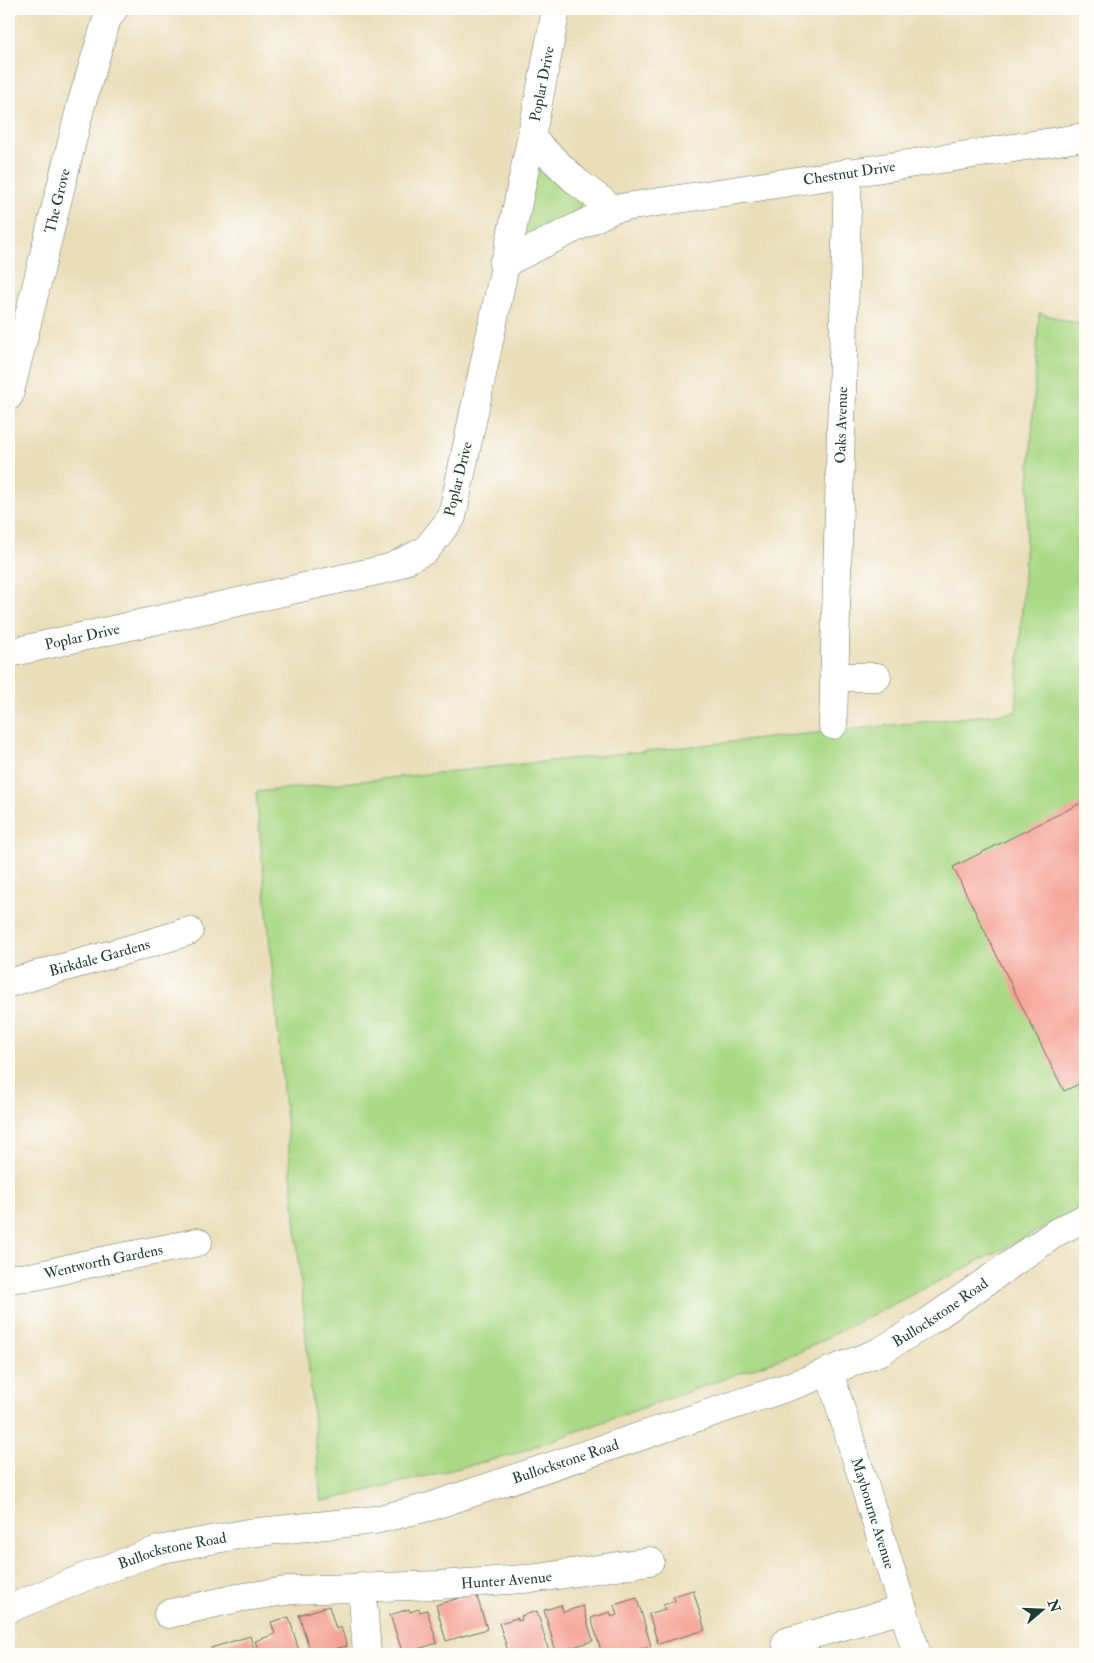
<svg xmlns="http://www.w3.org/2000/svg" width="1094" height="1663" viewBox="0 0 1094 1663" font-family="'IM FELL Double Pica',serif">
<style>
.green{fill:#aad986;stroke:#648b5d}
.building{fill:#f5a296}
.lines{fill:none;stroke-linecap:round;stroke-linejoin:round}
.minor-casing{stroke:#667563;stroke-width:29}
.tertiary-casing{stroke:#667563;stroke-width:29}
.minor{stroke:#fff;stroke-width:28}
.tertiary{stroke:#fff;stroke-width:28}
.labels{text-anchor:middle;stroke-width:4;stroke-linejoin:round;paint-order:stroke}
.street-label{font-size:15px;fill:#1f3d34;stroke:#fdfcf7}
</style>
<rect width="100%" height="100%" fill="#fdfcf7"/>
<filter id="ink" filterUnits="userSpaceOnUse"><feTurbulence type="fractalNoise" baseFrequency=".02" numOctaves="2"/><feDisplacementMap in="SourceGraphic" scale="10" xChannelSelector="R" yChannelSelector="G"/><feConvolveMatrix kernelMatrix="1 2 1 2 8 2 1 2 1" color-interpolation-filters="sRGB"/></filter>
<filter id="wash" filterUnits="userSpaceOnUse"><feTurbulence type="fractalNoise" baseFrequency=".0096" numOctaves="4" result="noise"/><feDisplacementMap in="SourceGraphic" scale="20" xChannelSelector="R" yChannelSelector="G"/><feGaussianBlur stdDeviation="1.12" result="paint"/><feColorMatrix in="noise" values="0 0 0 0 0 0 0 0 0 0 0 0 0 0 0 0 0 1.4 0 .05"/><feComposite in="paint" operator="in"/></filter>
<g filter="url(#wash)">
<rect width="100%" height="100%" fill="#eadeba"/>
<path class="green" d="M532,139L613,209L503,264Z
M1039,313L1085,326V1082L1078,1086L1085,1107V1207L799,1352L508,1456L321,1502L256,792L1016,712Z"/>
<g id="blocks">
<path class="building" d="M1085,801V1081L1064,1091L953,867Z
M693,1590L705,1630L658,1644L649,1614L665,1609L663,1605L675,1601L673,1596Z
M476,1593L487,1629L446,1641L436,1605Z
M637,1598L651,1646L623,1654H602L591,1618L610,1612L612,1617L617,1615L614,1605Z
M561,1605L563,1612L583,1606L593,1641L556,1652L544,1610Z
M329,1606L336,1629L341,1627L347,1646L311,1654L299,1615Z
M409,1609L410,1612L419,1609L420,1612L427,1610L437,1643L403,1654L390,1615Z
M537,1611L549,1652L541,1654H509L499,1623L518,1618V1621L522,1620L521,1616Z
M289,1617L300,1654H260L255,1641L275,1634L271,1622Z
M250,1636L255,1654H213L211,1648Z
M170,1650L171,1654H158Z"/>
</g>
</g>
<g filter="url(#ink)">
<use href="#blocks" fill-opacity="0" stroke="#667563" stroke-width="1"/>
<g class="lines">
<defs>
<g id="minor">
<path d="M532,139L577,182L613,209"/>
<path id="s1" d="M503,264L613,209L1085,137"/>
<path id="s2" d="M9,396L81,105L107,19L114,9"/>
<path id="s3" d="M9,653L390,568L426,550L452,517C487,348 525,179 556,9"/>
<path d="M834,677H877"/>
<path id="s4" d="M833,725L848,172"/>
<path id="s5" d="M9,983C69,965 129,951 189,931"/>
<path id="s6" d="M9,1278C37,1279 61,1269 88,1264C125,1256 161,1250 198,1242"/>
<path id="s7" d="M829,1371L917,1654"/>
<path d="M362,1586L367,1654"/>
<path id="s8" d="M168,1614L238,1598L293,1590L439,1585L538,1578L650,1561"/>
<path d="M786,1642L903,1609"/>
</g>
<g id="tertiary">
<path id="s9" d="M9,1609L85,1577L158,1550L248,1533L375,1520L429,1507L800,1383L881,1351L928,1322L1057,1232L1085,1218"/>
</g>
</defs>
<use href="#minor" class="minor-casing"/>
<use href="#tertiary" class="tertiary-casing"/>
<use href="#minor" class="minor"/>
<use href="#tertiary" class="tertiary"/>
</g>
</g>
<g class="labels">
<g class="street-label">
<text dy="5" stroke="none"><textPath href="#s3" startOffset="915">Poplar Drive</textPath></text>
<text dy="5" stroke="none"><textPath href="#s1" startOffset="362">Chestnut Drive</textPath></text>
<text dy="5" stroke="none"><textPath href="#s2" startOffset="201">The Grove</textPath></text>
<text dy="5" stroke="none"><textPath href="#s4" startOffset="300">Oaks Avenue</textPath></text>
<text transform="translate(458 479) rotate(-76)" y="5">Poplar Drive</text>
<text dy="5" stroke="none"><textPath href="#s3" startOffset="75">Poplar Drive</textPath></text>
<text dy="5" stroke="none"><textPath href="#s5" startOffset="94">Birkdale Gardens</textPath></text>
<text dy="5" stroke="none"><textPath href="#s6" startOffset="96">Wentworth Gardens</textPath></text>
<text dy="5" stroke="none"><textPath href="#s9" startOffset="984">Bullockstone Road</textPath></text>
<text dy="5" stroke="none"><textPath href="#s9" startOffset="579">Bullockstone Road</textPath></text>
<text dy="5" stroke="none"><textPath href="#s7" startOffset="149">Maybourne Avenue</textPath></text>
<text dy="5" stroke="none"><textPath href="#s9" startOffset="174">Bullockstone Road</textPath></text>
<text dy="5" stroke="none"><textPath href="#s8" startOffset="341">Hunter Avenue</textPath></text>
</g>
</g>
<rect width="1094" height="1663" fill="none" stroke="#fdfcf7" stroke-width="30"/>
<g transform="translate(1042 1610) rotate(71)" stroke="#fdfcf7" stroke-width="4" paint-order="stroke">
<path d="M0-4L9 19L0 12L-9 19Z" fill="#1f3d34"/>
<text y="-8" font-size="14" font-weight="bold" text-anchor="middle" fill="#1f3d34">N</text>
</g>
</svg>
